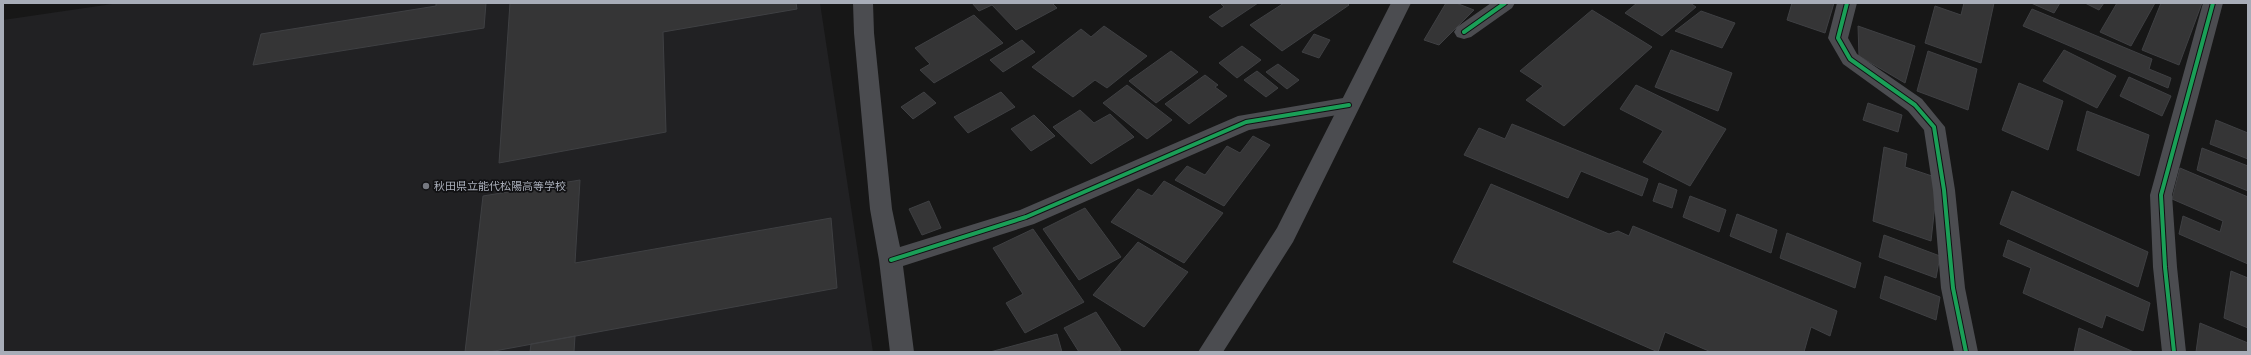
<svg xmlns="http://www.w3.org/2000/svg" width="2251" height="355" viewBox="0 0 2251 355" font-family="'Asap Condensed','Noto Sans JP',sans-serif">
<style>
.built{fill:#212123}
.building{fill:#353536;stroke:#3f4043}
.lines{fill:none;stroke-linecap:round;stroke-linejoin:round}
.minor{fill:#4b4c50;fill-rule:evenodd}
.tertiary{fill:#4b4c50;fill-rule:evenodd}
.cycleway-casing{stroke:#111113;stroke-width:6}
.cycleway{stroke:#1a9f57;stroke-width:4}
.poi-dot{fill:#757880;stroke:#111113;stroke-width:1.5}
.labels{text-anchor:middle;stroke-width:3.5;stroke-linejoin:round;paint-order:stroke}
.poi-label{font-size:11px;fill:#a8adb8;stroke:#111113;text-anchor:start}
</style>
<rect width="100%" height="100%" fill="#171717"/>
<path class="built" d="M119,3H820L873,352H3V20Z"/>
<path class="building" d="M436,3H486L484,28L253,65L261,34L436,6Z
M510,3H796L797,9L663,32L666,132L499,163Z
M972,3H1052L1057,8L1016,30L992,5L979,11Z
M1220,3H1258L1222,27L1209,17L1224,7Z
M1284,3H1347L1349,5L1282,51L1250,25Z
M1446,3H1456L1474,10L1439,45L1424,40Z
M1637,3H1690L1696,7L1662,36L1625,13Z
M1792,3H1834L1825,33L1787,20Z
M1964,3H1994L1981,63L1925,43L1935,6L1961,15Z
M2031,3H2060L2054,13Z
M2085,3H2104L2099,10Z
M2117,3H2155L2131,46L2100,32Z
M2161,3H2202L2179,65L2142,50Z
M2032,9L2152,59L2149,69L2171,78L2168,88L2023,26Z
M1592,10L1652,47L1564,126L1526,100L1543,86L1520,71Z
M1701,11L1735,23L1722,48L1675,31Z
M974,15L1003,43L934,83L920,70L930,64L915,48Z
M1104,26L1147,56L1107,88L1095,80L1073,97L1032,67L1081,29L1091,37Z
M1858,26L1915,46L1905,83L1859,56Z
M1314,34L1330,40L1319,58L1302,52Z
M1022,40L1035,52L1003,72L990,60Z
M1242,46L1261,60L1237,78L1219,63Z
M1671,50L1732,73L1718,111L1655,87Z
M2064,50L2116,76L2097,108L2043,81Z
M1171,51L1198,72L1156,103L1129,81Z
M1928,51L1977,69L1968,110L1917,91Z
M1278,64L1299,80L1287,89L1266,72Z
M1257,71L1278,88L1266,97L1244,80Z
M1205,75L1218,85L1215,87L1227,96L1189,124L1165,104Z
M2129,77L2171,96L2162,116L2120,96Z
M2019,83L2063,101L2048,150L2002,130Z
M1127,85L1172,120L1147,139L1103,103Z
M1636,85L1726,129L1690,186L1643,162L1663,131L1620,109Z
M924,92L936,103L913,119L901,107Z
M1001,92L1015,107L968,133L954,117Z
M1868,103L1902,115L1898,132L1863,120Z
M1080,110L1094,123L1110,114L1134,137L1091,164L1053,127Z
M2087,111L2149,135L2139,176L2077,150Z
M1034,115L1055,136L1031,151L1011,129Z
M2216,120L2248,133V159L2210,144Z
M1512,124L1648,179L1642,196L1581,171L1568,198L1464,155L1479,128L1505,139Z
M1253,136L1270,145L1224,206L1175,180L1187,166L1205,175L1227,146L1240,153Z
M1884,147L1907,154L1905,167L1938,178L1931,241L1873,221Z
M2202,148L2248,166V191L2197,170Z
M2180,168L2248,197V264L2179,234L2183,216L2220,232L2223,221L2172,199Z
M580,180L575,263L831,218L837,288L489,352H465L483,196Z
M1164,181L1223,213L1184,263L1111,222L1138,189L1152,196Z
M1659,183L1677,190L1672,208L1653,201Z
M1491,184L1609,234L1618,231L1629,236L1633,226L1837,311L1830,336L1811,327L1804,352H1711L1665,332L1658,352L1453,262Z
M2012,191L2148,252L2138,287L2000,224Z
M1690,196L1726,210L1719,232L1683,217Z
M929,201L941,228L922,235L909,209Z
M1085,208L1121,257L1079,280L1043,229Z
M1737,214L1777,230L1771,253L1730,236Z
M1033,229L1084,302L1025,333L1006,303L1023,294L993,248Z
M1787,233L1861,263L1855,288L1780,258Z
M1884,235L1940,256L1936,278L1879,257Z
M2008,240L2150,303L2143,331L2106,315L2102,328L2023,293L2031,268L2003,256Z
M1138,242L1188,272L1144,327L1093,295Z
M2231,271L2248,278V328L2224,318Z
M1885,276L1940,297L1936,320L1880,298Z
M1096,312L1121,350L1117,352H1079L1064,328Z
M2200,323L2248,343V352H2196Z
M2079,328L2134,352H2074Z
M1057,334L1062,352H990Z
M575,336L574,352H530L531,344Z"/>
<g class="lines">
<path class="minor" d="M853,3H873L874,33L892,209L900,247L1020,210L1238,116L1349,97L1356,99L1360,105L1356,111L1349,113L1249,130L1034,224L903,266L914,352H890L879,260L870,209L854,33Z
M1491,3H1515L1512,8L1471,37L1464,39L1457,37L1454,32L1457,27Z
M1837,3H1857L1848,38L1857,54L1922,99L1945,127L1955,190L1965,288L1978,352H1954L1941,288L1933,190L1924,130L1908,111L1843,64L1828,38Z
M2203,3H2223L2172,195L2177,267L2186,352H2162L2153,267L2150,195Z"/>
<path class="tertiary" d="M1391,3H1411L1293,242L1223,352H1198L1277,228Z"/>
<defs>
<path id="cycleway" d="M1847,3L1838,38L1850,59L1915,105L1934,127L1944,190L1953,288L1966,352
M1464,32L1505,3
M891,260L1026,217L1246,122L1349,105
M2174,352L2165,267L2161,195L2213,3"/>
</defs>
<use href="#cycleway" class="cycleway-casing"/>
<use href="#cycleway" class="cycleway"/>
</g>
<circle class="poi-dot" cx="426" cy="186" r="4"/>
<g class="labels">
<g class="poi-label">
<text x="434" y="190">秋田県立能代松陽高等学校</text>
</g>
</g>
<rect width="2251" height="355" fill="none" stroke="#a8adb8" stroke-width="8"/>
</svg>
